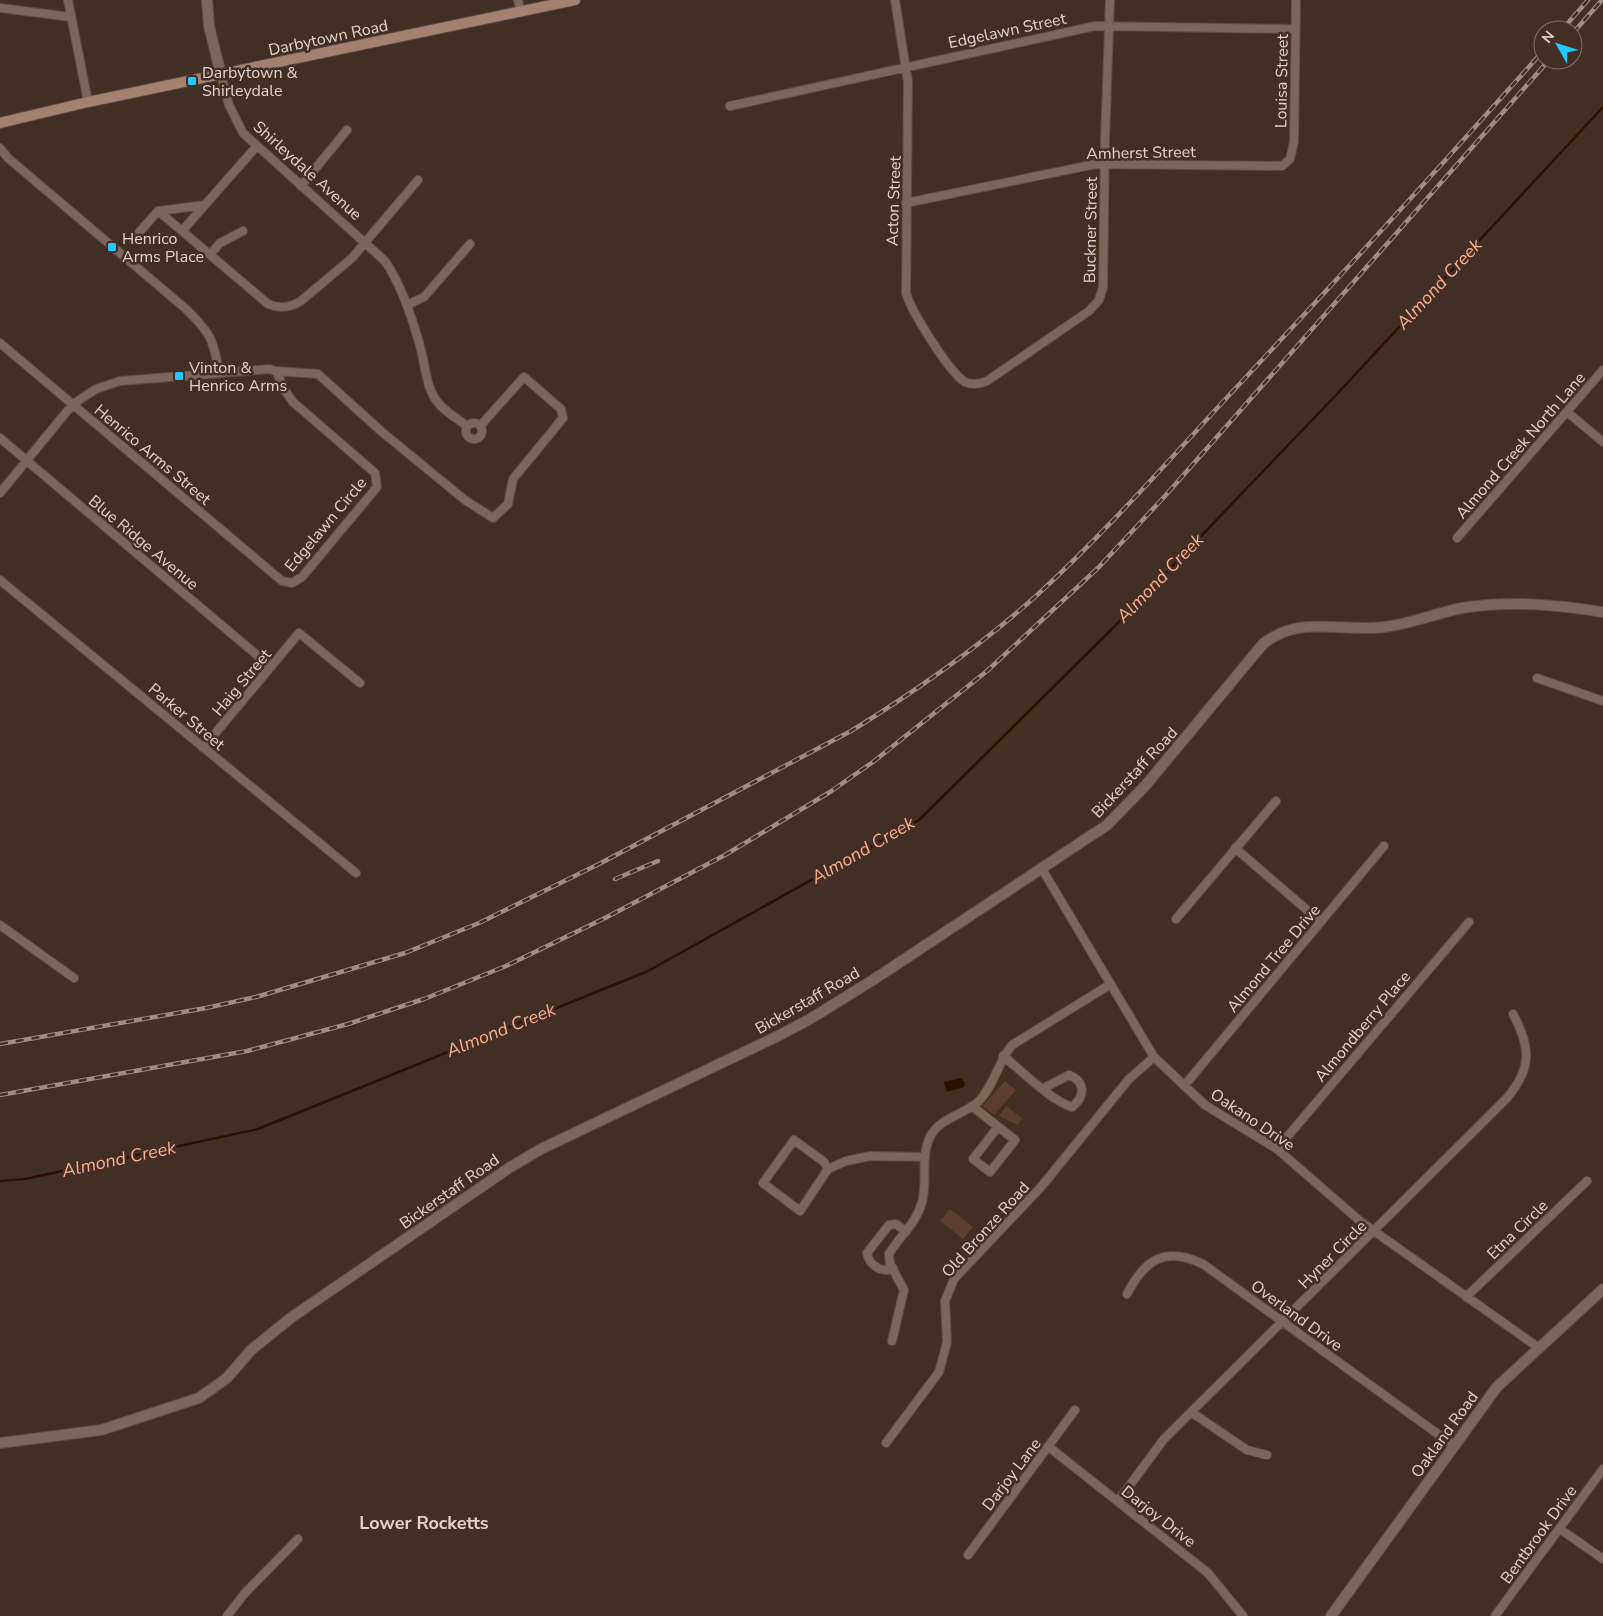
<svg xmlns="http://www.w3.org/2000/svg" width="1603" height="1616" viewBox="0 0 1603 1616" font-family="'Nunito Sans',sans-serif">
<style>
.green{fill:#5d3d2d}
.water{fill:#2f0f00}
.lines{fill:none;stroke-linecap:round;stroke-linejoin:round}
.stream{stroke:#2f0f00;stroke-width:2.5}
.minor-casing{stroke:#5e4c43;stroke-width:10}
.tertiary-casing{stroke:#5e4c43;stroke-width:12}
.secondary-casing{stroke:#5e4c43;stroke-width:12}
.minor{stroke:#7c655a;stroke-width:8}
.tertiary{stroke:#7c655a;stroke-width:10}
.secondary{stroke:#a4806f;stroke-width:10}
.rail-casing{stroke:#9c8d85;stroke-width:4.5}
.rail{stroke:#422e25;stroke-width:2.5;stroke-dasharray:8;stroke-linecap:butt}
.poi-dot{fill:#23c9fe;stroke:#422e25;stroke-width:2}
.labels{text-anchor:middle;stroke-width:5;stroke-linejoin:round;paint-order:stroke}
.street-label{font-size:16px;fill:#e0d3cd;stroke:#422e25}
.poi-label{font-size:16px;fill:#e0d3cd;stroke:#422e25;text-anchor:start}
.water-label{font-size:18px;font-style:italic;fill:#fdaf8a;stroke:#422e25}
.neighbourhood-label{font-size:18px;font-weight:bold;fill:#e8cec2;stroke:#422e25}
</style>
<rect width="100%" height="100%" fill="#422e25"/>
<path class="green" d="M1005,1081L1016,1090L994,1115L983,1106Z
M1006,1106L1022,1118L1018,1125L999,1116Z
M950,1209L973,1227L963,1239L940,1221Z"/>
<path class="water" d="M961,1078L965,1083L964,1087L947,1092L944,1082Z"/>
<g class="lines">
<path class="stream" d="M0,1181L25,1179L258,1129L648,971L919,820L1113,628L1338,393L1603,107"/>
<defs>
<path id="minor" d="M68,0L88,102
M518,0L521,12
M895,0L908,82L906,293C911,311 949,372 965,382C972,385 980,384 987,381L1089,311L1099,300L1103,287L1105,139L1110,0
M0,8L71,17
M221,75L229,105L243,133L385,261C402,286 412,317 420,346C426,366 425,389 440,405C447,413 458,419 467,426
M730,106L1095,26L1295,29
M256,147L182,231L268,304C280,309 290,308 301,301L352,258L418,180
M0,148L8,158L186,309C211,334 213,338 219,372
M301,186L347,130
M906,203L1096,164L1282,166L1290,159L1294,142L1296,0
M158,211L182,231
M136,236L158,211L205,205
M210,255L220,243L243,231
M407,305L424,297L470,244
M0,343C94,422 188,501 282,581L292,583L302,577L377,487L375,473L293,402L283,388L277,372L270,369L120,381L96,389L79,400L68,410L0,493
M276,371L318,374L382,432L465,500L493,518L508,504L513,479L563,418L561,409L524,377L481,425
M1567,412L1603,442
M466 431a8 8 0 1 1 16 0a8 8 0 1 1-16 0Z
M0,438L271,667
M1457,538L1603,370
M0,580L356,873
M1537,678L1603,701
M203,748L299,633L360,683
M1235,848L1321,922
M1042,869L1154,1057L1205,1105L1277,1149L1360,1221L1539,1348
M1176,919L1276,801
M0,925L74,978
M1003,1056C1022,1071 1050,1100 1072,1107C1085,1097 1086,1082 1069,1075L1044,1088
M1184,1086L1384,846
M972,1106L1015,1140L990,1172L973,1159L998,1127
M1277,1149L1469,922
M828,1169L824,1162L794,1140L763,1183L800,1211L828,1169L846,1161L870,1156L925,1157
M893,1268C882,1274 869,1265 867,1253L889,1225L896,1224L906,1232
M1127,1294C1145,1259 1165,1246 1203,1264L1453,1445
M1466,1297L1587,1181
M892,1341L904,1290L890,1264L889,1254C900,1235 917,1223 922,1202C928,1181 920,1157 930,1137C939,1118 964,1115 979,1101C994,1086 998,1062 1012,1045L1111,984
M1191,1412L1247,1450L1267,1455
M886,1443L939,1372L947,1342L945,1301L954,1279L1041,1187L1129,1079L1154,1057
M1049,1447L1208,1573L1243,1616
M1118,1501L1164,1439L1507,1098C1532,1068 1531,1048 1513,1014
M1560,1529L1603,1559
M968,1555L1075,1410
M227,1616L245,1593L298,1539
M1495,1616L1603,1469"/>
<path id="tertiary" d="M207,0L209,26L221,75
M0,1443L101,1430L199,1398L227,1378L251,1350L292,1317L509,1168L541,1149L778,1036L810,1019L873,980L1107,825L1145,786L1263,644C1300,614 1341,633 1384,627C1411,624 1436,613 1462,608C1509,600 1557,605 1603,612
M1331,1616L1497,1387L1603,1289"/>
<path id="secondary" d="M0,123L88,102L575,0"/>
</defs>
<use href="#minor" class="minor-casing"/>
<use href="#tertiary" class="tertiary-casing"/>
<use href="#secondary" class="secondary-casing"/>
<use href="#minor" class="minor"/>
<use href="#tertiary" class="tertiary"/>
<use href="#secondary" class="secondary"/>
<defs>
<path id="rail" d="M1562,30L1588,0
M1573,33L1602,0
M615,879L658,861
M0,1044L206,1008L256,997L405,953L479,923L599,864L851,731C916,691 979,647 1036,596C1106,532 1169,460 1233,391C1338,279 1441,166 1543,51
M0,1095L247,1051L348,1024L424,999L506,966L607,917L725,855L830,792L873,762L987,671L1098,568L1165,496L1549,60"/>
</defs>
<use href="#rail" class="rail-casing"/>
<use href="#rail" class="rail"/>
</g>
<g class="poi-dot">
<rect x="187" y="76" width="10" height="10" rx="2.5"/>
<rect x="107" y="242" width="10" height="10" rx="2.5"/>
<rect x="174" y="371" width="10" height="10" rx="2.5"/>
</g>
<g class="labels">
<g class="street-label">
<text transform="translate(1007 30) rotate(-12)" y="6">Edgelawn Street</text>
<text transform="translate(328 37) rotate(-12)" y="6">Darbytown Road</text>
<text transform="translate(1281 81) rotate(-89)" y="6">Louisa Street</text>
<text transform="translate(1141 152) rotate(-1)" y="6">Amherst Street</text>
<text transform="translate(308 170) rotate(42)" y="6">Shirleydale Avenue</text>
<text transform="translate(893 201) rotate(-88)" y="6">Acton Street</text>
<text transform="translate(1090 230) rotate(-89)" y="6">Buckner Street</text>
<text transform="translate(1520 445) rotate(-49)" y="6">Almond Creek North Lane</text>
<text transform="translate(153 454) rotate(40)" y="6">Henrico Arms Street</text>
<text transform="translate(325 524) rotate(-50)" y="6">Edgelawn Circle</text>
<text transform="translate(144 542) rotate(40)" y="6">Blue Ridge Avenue</text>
<text transform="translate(241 682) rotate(-50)" y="6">Haig Street</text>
<text transform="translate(187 716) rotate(40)" y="6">Parker Street</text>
<text transform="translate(1134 772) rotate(-47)" y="6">Bickerstaff Road</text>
<text transform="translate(1273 958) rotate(-50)" y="6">Almond Tree Drive</text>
<text transform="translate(807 1000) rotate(-30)" y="6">Bickerstaff Road</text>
<text transform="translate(1362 1026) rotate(-50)" y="6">Almondberry Place</text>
<text transform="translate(1253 1119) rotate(34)" y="6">Oakano Drive</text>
<text transform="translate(449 1191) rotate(-35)" y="6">Bickerstaff Road</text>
<text transform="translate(985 1229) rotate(-48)" y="6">Old Bronze Road</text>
<text transform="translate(1517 1229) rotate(-44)" y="6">Etna Circle</text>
<text transform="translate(1332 1254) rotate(-45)" y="6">Hyner Circle</text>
<text transform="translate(1297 1315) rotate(36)" y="6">Overland Drive</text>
<text transform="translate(1444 1434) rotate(-54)" y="6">Oakland Road</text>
<text transform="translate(1011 1474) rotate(-53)" y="6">Darjoy Lane</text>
<text transform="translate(1159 1516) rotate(38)" y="6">Darjoy Drive</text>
<text transform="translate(1538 1534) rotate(-54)" y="6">Bentbrook Drive</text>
</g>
<g class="poi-label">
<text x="202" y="78">Darbytown &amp;<tspan x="202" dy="18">Shirleydale</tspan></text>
<text x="122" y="244">Henrico<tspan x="122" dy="18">Arms Place</tspan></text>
<text x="189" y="373">Vinton &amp;<tspan x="189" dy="18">Henrico Arms</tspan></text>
</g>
<g class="water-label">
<text transform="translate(1439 284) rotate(-47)" y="6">Almond Creek</text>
<text transform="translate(1160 578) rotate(-46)" y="6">Almond Creek</text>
<text transform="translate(863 850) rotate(-30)" y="6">Almond Creek</text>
<text transform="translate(501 1030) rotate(-22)" y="6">Almond Creek</text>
<text transform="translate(119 1159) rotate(-12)" y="6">Almond Creek</text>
</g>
<g class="neighbourhood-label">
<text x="424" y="1529">Lower Rocketts</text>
</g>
</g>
<g transform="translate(1558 45) rotate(309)"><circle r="24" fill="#422e25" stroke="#817068"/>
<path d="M0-4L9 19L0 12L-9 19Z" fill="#23c9fe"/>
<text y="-8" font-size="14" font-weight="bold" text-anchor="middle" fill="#e0d3cd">N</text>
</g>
</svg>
